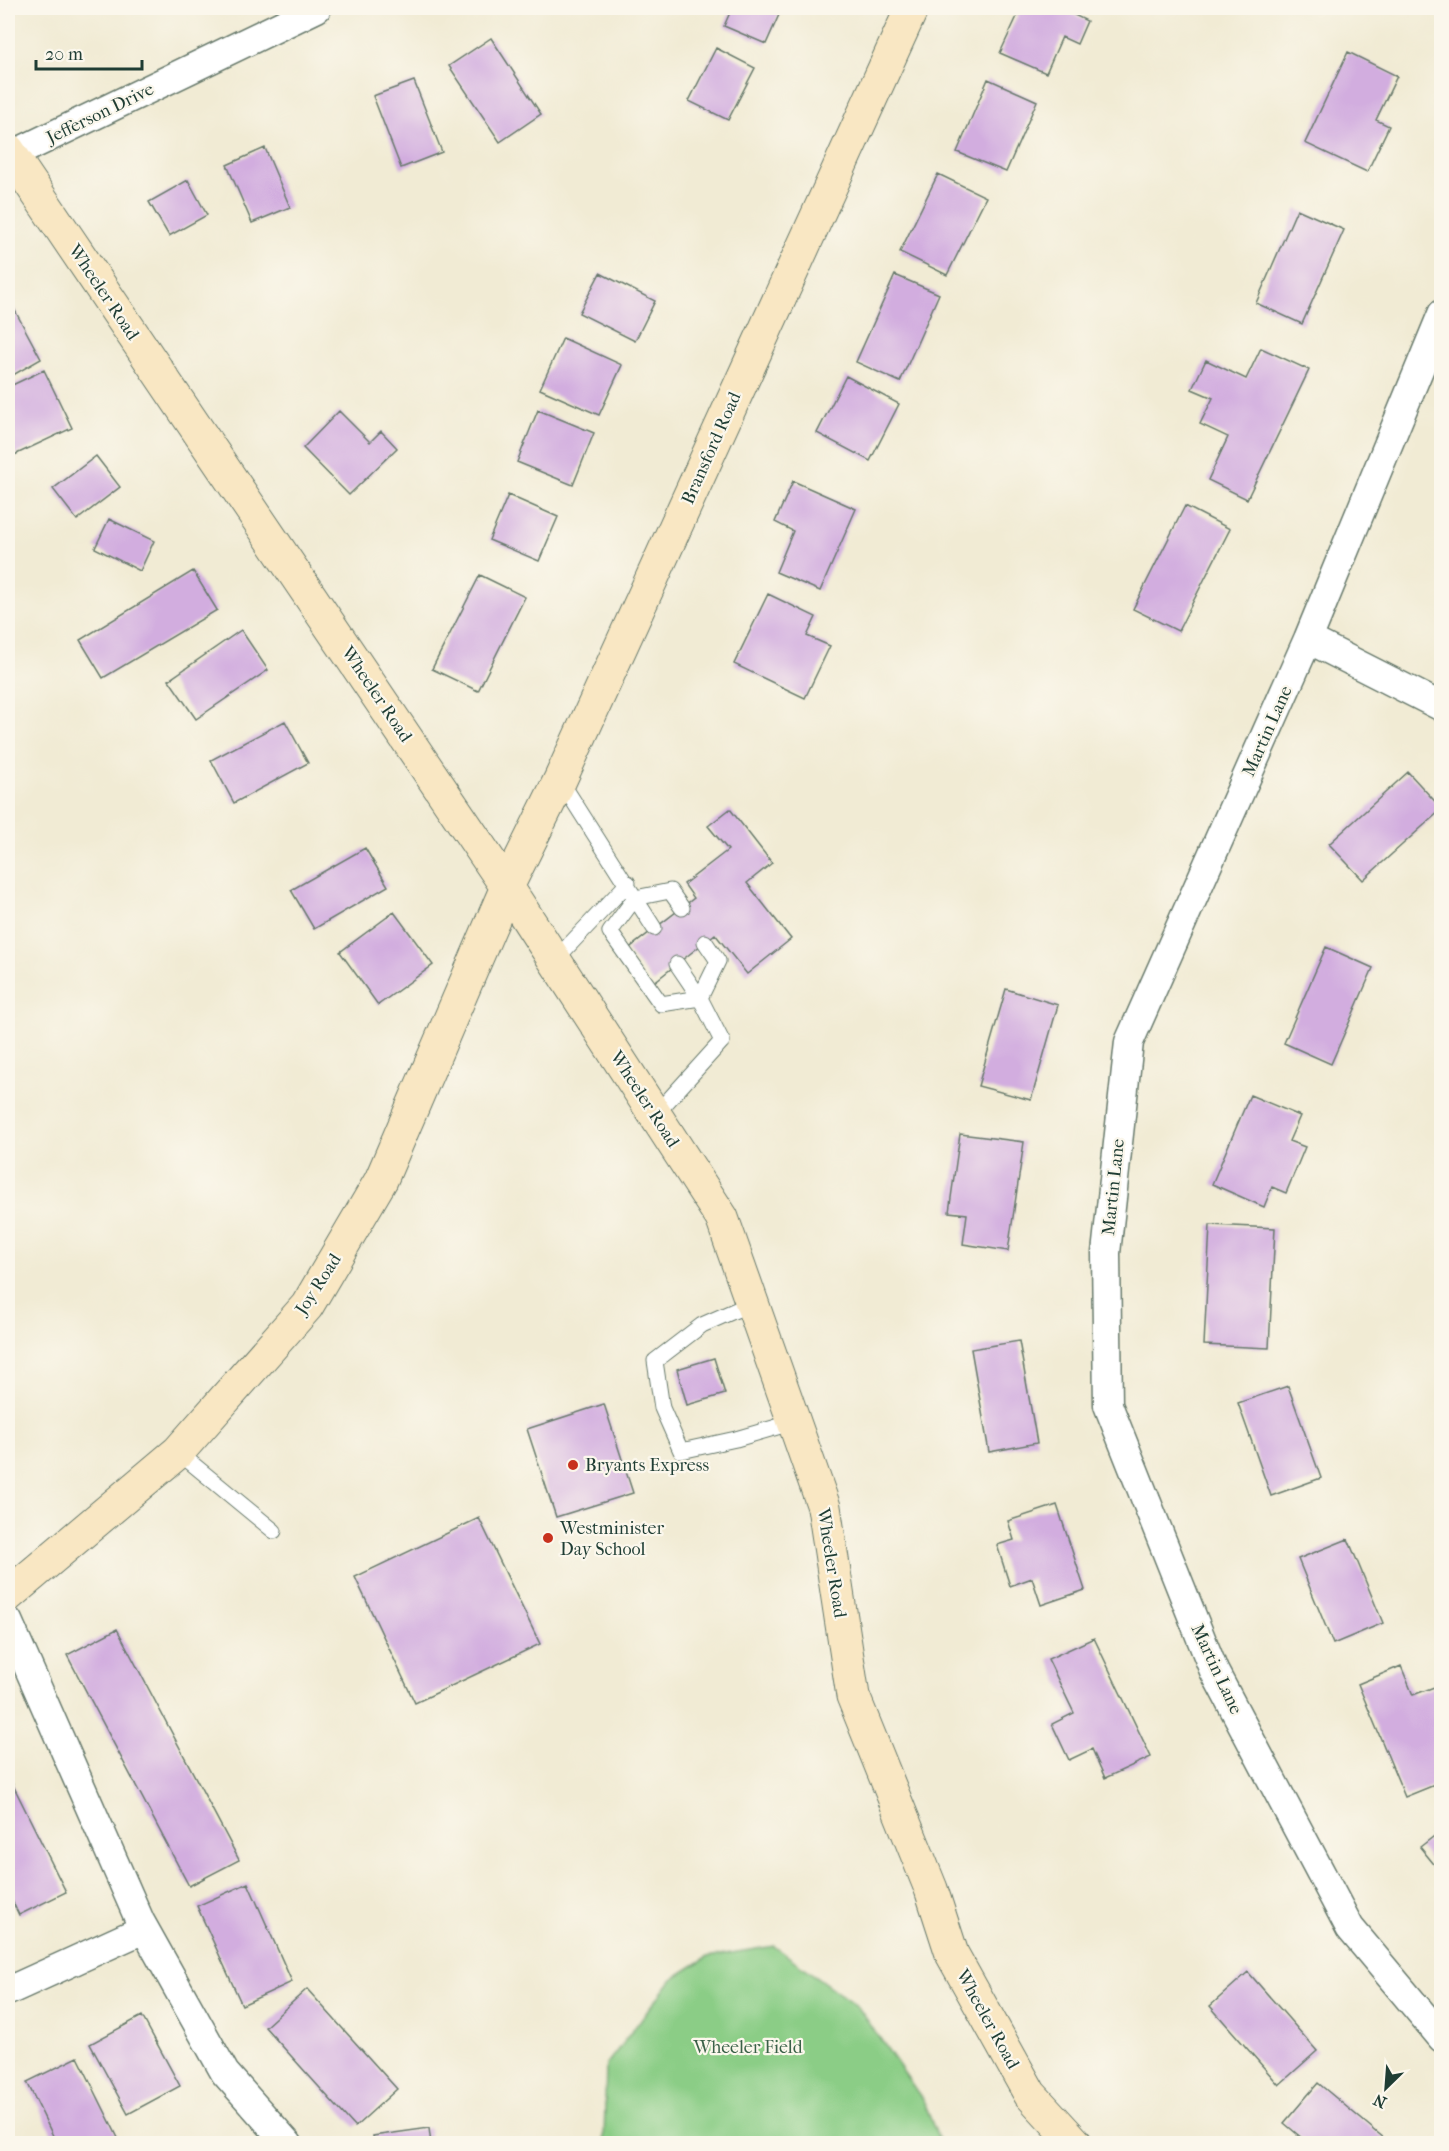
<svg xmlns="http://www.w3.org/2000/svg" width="1449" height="2151" viewBox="0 0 1449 2151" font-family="'IM FELL French Canon',serif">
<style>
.green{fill:#8bcd86;stroke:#55855d;stroke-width:1.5}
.building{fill:#d2addf}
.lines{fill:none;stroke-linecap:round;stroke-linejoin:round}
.lane-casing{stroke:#687a6c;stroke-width:17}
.street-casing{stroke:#687a6c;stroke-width:31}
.secondary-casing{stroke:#687a6c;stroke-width:35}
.lane{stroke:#fff;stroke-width:15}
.street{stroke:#fff;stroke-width:28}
.secondary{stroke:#f9e7c3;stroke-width:33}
.poi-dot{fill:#c8321e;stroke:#fbf7ec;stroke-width:2}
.labels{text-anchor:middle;stroke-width:4.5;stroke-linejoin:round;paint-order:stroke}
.street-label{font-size:18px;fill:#1f3d34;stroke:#fbf7ec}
.poi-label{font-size:18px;fill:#1f3d34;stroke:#fbf7ec;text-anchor:start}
.park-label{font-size:18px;fill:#3a6148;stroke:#fbf7ec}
</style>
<rect width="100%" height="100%" fill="#fbf7ec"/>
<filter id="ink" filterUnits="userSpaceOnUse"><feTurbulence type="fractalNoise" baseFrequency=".0167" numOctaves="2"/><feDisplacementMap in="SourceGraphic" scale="12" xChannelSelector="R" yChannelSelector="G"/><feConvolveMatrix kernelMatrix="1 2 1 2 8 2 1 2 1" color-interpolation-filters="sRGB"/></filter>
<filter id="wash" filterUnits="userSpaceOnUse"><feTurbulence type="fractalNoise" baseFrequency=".008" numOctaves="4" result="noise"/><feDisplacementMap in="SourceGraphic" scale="24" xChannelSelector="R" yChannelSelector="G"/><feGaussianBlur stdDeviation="1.35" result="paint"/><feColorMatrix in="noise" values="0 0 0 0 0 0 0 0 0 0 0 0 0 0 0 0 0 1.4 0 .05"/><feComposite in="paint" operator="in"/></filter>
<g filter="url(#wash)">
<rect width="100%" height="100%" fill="#f1ebd4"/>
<path class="green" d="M774,1946L858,2007L923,2100L940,2143H604L606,2065L672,1979L707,1957Z"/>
<g id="blocks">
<path class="building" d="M732,8H782L766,44L724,26Z
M1021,8H1075L1072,14L1087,21L1077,44L1062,37L1046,73L1000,53Z
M491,38L541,114L500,142L449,66Z
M716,48L755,68L728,120L689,101Z
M1348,52L1397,76L1376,120L1389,126L1367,172L1305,143Z
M988,79L1037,101L1006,172L957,152Z
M414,81L442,152L401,168L373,96Z
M265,148L290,207L252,223L227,165Z
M938,174L986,197L947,275L900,252Z
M188,180L207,215L169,236L149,202Z
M1297,209L1344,230L1302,324L1256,303Z
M600,273L655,301L635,341L579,313Z
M895,275L939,294L900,382L856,362Z
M12,305L41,359L8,378V308Z
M563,338L622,365L599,415L540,389Z
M1261,348L1309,370L1247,499L1208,480L1228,437L1200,424L1213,398L1192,389L1206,360L1246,379Z
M44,370L72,428L8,458V387Z
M846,376L899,404L870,461L817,433Z
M538,410L594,433L573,485L517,462Z
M339,411L370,442L381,431L397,448L349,495L303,448Z
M96,456L120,487L77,520L53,489Z
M793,481L856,509L820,591L776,572L793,531L775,522Z
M508,495L558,517L539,561L489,540Z
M1185,506L1230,529L1178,631L1133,609Z
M109,519L154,541L140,571L95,548Z
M193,571L217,610L103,678L80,640Z
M480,575L525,597L478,691L432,669Z
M768,594L816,617L807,636L830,646L805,698L734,664Z
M241,630L268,670L196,719L169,680Z
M285,721L308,763L234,803L211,760Z
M1408,772L1442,809L1363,880L1329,844Z
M730,809L772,863L747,883L791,939L747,974L715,934L653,983L627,950L694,898L684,884L728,850L708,826Z
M365,848L388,886L314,929L291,890Z
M394,912L433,965L378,1005L340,952Z
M1326,947L1373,968L1331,1064L1284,1043Z
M1006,989L1058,1005L1031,1100L978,1086Z
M1250,1095L1300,1116L1289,1141L1305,1147L1286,1193L1272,1187L1264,1207L1212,1184Z
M960,1134L1024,1142L1008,1251L963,1244L967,1214L949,1212Z
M1210,1225L1275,1228L1269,1348L1204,1345Z
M1019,1341L1037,1443L989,1452L971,1349Z
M714,1358L725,1394L687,1405L677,1369Z
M1288,1386L1321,1478L1271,1496L1238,1403Z
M604,1404L633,1493L556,1517L527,1429Z
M1057,1505L1085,1590L1041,1605L1032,1578L1010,1586L997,1545L1014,1540L1008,1521Z
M479,1518L540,1644L415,1703L355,1577Z
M1348,1539L1383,1623L1333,1644L1298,1559Z
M117,1629L239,1860L189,1886L67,1655Z
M1094,1638L1151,1757L1105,1778L1092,1749L1069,1760L1052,1724L1074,1713L1048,1659Z
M1401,1666L1413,1695L1442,1684V1740L1437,1742L1442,1753V1782L1405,1797L1358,1684Z
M8,1775L66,1892L19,1915L8,1892Z
M1442,1830V1874L1420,1847Z
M248,1883L292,1982L242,2005L197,1906Z
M1248,1972L1317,2051L1279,2085L1210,2006Z
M307,1989L397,2089L355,2127L265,2027Z
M142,2016L180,2086L128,2114L90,2044Z
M78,2057L121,2144H57L27,2082Z
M1318,2083L1391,2144H1309L1284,2123Z
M429,2128L431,2144H374L373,2136Z"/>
</g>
</g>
<g filter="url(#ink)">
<use href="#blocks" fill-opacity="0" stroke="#687a6c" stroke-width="1.5"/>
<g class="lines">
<defs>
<path id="lane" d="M560,780L635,898L610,932L661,1004L700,998L722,1041L655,1115
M654,928L635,898L670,891L682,908
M555,960L628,883
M677,964L700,998L718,961L705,942
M752,1303L702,1325L655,1361L662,1408L681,1451L736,1439L794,1422
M178,1452L274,1531"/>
<path id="street" d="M12,155L317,8
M1442,314L1308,639L1129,1042L1106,1253L1108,1405L1214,1671L1350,1928L1442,2038
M1308,639L1442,707
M8,1621L140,1921L225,2073L288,2144
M8,1991L144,1929"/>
<path id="secondary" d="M8,150L507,887L722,1218L824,1507L853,1696L931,1889L952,1954L1030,2094L1076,2144
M8,1595L178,1452L307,1306L381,1180L507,887L560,780L912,8"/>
</defs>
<use href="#lane" class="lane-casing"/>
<use href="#street" class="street-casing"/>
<use href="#secondary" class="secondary-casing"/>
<use href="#lane" class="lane"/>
<use href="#street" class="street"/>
<use href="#secondary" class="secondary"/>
</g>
</g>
<g class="poi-dot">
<circle cx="573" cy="1465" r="6"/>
<circle cx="548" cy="1538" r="6"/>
</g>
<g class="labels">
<g class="street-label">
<text transform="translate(100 113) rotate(-26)" y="6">Jefferson Drive</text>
<text transform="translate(104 292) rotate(56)" y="6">Wheeler Road</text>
<text transform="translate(711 448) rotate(-66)" y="6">Bransford Road</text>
<text transform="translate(377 694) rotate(56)" y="6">Wheeler Road</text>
<text transform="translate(1267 731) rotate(-66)" y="6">Martin Lane</text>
<text transform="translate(645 1099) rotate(57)" y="6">Wheeler Road</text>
<text transform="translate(1113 1187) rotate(-84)" y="6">Martin Lane</text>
<text transform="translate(318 1284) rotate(-57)" y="6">Joy Road</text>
<text transform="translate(832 1563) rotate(81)" y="6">Wheeler Road</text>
<text transform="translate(1217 1669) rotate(65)" y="6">Martin Lane</text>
<text transform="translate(988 2019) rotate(61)" y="6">Wheeler Road</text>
</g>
<g class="poi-label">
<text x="585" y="1471">Bryants Express</text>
<text x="560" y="1534">Westminister<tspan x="560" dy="21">Day School</tspan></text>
</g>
<g class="park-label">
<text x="748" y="2053">Wheeler Field</text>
</g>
</g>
<rect width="1449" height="2151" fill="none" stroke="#fbf7ec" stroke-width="30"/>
<g transform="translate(1386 2088) rotate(205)" stroke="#fbf7ec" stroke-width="4.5" paint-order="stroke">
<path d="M0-4.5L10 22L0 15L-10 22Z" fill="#1f3d34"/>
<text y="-9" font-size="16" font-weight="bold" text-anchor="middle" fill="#1f3d34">N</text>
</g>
<path d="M36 60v9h106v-9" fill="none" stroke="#1f3d34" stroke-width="3"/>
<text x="45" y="60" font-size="18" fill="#1f3d34" stroke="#fbf7ec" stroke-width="4.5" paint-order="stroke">20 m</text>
</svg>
